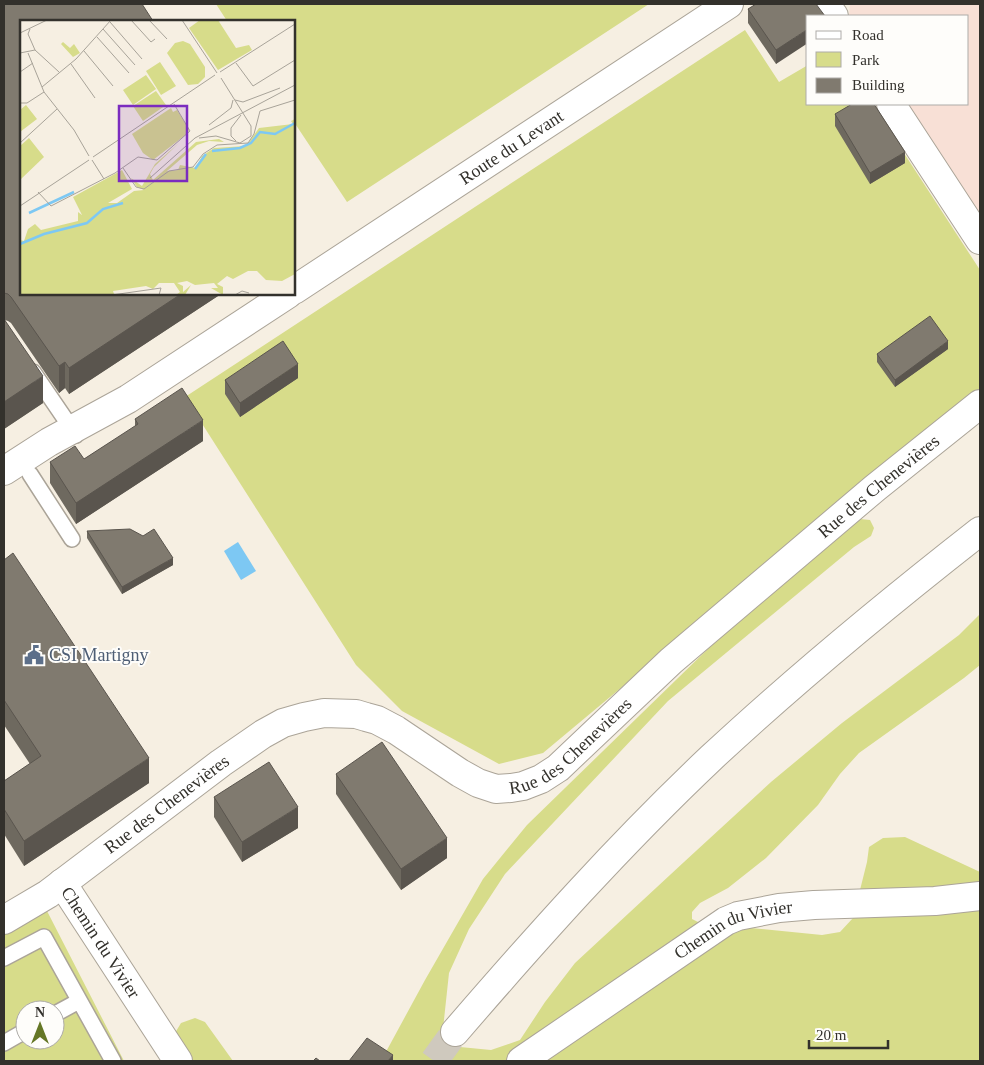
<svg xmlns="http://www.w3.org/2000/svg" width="984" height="1065" viewBox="0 0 984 1065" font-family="'Times New Roman',serif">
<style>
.commercial{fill:#f8e0d6}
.green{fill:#d7dc8a;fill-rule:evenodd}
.water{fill:#7dc8f3}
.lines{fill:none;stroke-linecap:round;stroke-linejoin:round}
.trunk-tunnel{stroke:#cfc9be;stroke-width:28;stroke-dasharray:28 14;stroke-linecap:butt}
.service-casing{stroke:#aba498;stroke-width:18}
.minor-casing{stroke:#aba498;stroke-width:30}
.tertiary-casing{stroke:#aba498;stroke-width:30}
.trunk-casing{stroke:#aba498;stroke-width:30}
.service{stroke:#fff;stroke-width:15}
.minor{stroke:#fff;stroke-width:28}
.tertiary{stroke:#fff;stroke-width:28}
.trunk{stroke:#fff;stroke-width:28}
.wall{fill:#6e695f}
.shaded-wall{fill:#5a554e}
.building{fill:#807a6f;stroke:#5a554e}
.labels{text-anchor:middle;stroke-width:4;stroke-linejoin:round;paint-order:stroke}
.street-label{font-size:18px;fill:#33312c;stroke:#fefdfa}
.service-label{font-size:18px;fill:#4e5e75;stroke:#fefdfa;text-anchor:start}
.inset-river{fill:none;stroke:#7dc8f3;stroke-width:2.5}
.inset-road{fill:none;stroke:#a8a399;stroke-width:1}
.view{fill:#7b2cbf;fill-opacity:0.15;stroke:#7b2cbf;stroke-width:2.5}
.inset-edge{fill:none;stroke:#33312c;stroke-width:2.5}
</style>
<rect width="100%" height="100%" fill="#f6efe2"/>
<path class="commercial" d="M850,4H980V217L905,104H968V16H849Z"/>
<path class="green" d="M216,4H649L347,202L294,122V21H227Z
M745,30L779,82L808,65V104H872L980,270V388L543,753L499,764L402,711L356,665L185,397Z
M860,519L870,520L874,528L871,536L854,547L668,701L505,874L469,929L449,973L443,1029L449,1039L460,1047L491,1050L520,1040L545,1002L575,963L684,862L771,782L842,723L959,635L980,614V665L964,678L859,753L840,774L818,805L766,858L728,888L700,903L692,912V919L700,923L822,935L840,932L853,918L867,862L869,847L883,838L905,837L980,872V1061H381L425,980L483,879L527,825L715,642L808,558L849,524Z
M47,911L124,1061H4V934ZM25,1010H55V1040H25Z
M195,1018L205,1022L233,1061H188L175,1033L181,1023Z"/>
<path class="water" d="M238,542L256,571L241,580L224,551Z"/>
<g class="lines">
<path class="trunk-tunnel" d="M434,1061L455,1032"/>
<defs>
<path id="service" d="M33,372L76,435
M30,474L72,539
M4,958L44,937L113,1061
M55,1014L79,1001
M4,1043L25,1031"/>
<g id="minor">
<path d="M825,4L834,16"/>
<path d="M891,104L980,240"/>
<path id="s1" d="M62,883L178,1061"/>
<path id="s2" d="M4,920L48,894L221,763L263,734L283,723L304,717L324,713L356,714L366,717L377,720L396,730L460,773L478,783L496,789L511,788L523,786L541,779L558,768L671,661L875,488L980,404"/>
<path id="s3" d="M521,1061L726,921L738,916L779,908L814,905L935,901L980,896"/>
</g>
<g id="tertiary">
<path id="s4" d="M294,290L729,4"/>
<path d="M4,471L49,442L128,399L288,294"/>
</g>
<path id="trunk" d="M455,1032C537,937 620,844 711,758C797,678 888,603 980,531"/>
</defs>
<use href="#service" class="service-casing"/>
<use href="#minor" class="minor-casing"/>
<use href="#tertiary" class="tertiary-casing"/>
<use href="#trunk" class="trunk-casing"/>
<use href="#service" class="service"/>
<use href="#minor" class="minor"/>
<use href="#tertiary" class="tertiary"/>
<use href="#trunk" class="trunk"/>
</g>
<path class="wall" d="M4,4L21,294H221L69,394L65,388L59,393L11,323L8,321L5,320L43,403L4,429Z
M816,4L776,64L748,23V9Z
M835,114L905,163L870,184L835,126Z
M948,349L895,387L877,362V354Z
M298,378L240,417L225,394V380Z
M135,419L203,441L76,524L50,483V462L84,459L135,427Z
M87,531L173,565L122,594L87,538Z
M4,560L149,783L24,866L4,834V781L30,764L4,725Z
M336,774L447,858L401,890L336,794Z
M214,797L298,828L242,862L214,817Z"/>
<path class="shaded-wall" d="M808,29V43L776,64V50Z
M905,152V163L870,184V173Z
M181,294H221L69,394V368Z
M948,341V349L895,387V380Z
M65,362V388L59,393V366Z
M298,364V378L240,417V403Z
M43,376V403L4,429V402Z
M203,420V441L76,524V503Z
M173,558V565L122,594V587Z
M149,758V783L24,866V841Z
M298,807V828L242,862V842Z
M447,838V858L401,890V869Z
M393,1055V1061H388Z"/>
<path class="building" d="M4,4H142L153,21H21V294H181L69,368L65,362L59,366L11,297L8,294L4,293Z
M756,4H816L825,16H808V29L776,50L748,9Z
M852,104H874L905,152L870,173L835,114Z
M930,316L948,341L895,380L877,354Z
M4,319L43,376L4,402Z
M283,341L298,364L240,403L225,380Z
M182,388L203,420L76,503L50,462L75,446L84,459L138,424L135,419Z
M130,529L143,536L154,529L173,558L122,587L87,531Z
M13,553L149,758L24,841L4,809V781L41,756L4,700V560Z
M382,742L447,838L401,869L336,774Z
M269,762L298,807L242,842L214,797Z
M367,1038L393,1055L388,1061H349Z
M316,1058L320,1061H313Z"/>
<defs>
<symbol id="civic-bare" viewBox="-9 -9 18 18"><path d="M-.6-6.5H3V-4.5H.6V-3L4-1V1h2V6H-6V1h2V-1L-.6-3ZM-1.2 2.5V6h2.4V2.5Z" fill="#5c6f8a" stroke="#fefdfa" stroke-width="2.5" paint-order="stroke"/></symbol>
</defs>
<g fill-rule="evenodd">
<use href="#civic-bare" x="20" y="641" width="28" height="28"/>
</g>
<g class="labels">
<g class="street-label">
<text dy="6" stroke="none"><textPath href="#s4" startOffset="260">Route du Levant</textPath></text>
<text dy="6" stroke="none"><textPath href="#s2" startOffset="1070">Rue des Chenevières</textPath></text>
<text dy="6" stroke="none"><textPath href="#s2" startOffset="665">Rue des Chenevières</textPath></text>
<text dy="6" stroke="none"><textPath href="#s2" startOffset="200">Rue des Chenevières</textPath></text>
<text dy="6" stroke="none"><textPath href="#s3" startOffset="252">Chemin du Vivier</textPath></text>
<text dy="6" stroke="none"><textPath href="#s1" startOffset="71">Chemin du Vivier</textPath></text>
</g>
<g class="service-label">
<text x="49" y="661">CSI Martigny</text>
</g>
</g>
<g transform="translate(20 20)">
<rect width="275" height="275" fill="#f6efe2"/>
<path d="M180,0H198L216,28L229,25L232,30L198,50L169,8ZM163,21L170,24L185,47V57L178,64L168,65L147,33L155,23ZM43,22L50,28L54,24L60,33L53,37L41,24ZM140,42L156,66L141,75L126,51ZM126,55L136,69L113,85L103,70ZM136,71L146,85L123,101L113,86ZM6,85L17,99L0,112V90ZM151,88L153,92L157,90L169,109L168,113L133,140L123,133L112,114ZM275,93V254L262,261L246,260L237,251H228L213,259L207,256L197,264L203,267V275L191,268H198L194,263L175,265L167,261L157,263L163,266V272L171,265L165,275H156L160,272L154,263H139L133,269L126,266L93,271L94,274H110L108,275H0V220L4,221L8,209L15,204L21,210L58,201V192L62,195L53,177L102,150L112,169L88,183H97L114,171L124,170L117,167L111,158L122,166L135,144L159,123L134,147L130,154L133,160L176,122L199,119L204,122L189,121L177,125L147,151L158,150L160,145L176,148L182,136L194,128L226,126L239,108L273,104L271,101L275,99ZM9,118L24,137L0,160V126Z" fill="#d7dc8a"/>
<path class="inset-river" d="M192,131L220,128L231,123L240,112L255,114L275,103M175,149L186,134M9,193L54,172M0,224L24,214L67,203L83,189L103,183"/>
<path class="inset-road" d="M111,0L131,22L135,19M129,0L147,19M162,0L197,53M90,2L122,39M10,9L8,14L15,30L39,52M83,9L115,45M0,13L27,0M77,17L109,53M64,31L93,66M0,33L15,30M8,33L24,72M216,43L233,66L275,40M51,44L75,78M0,52L13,43M200,52L275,4M22,67L56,39L91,0M24,72L54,110L69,136M215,80L223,82L260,68M0,83H7L24,72M189,105L211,88L213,80M179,118L196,116L220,123L231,116V106L201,58M216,121L211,116V108L221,95M0,123L37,89M73,137L195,55M72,140L84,159M103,148L116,167L124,169L149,151L173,147L183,134L197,125L228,123L234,114L240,91L275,80M130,158L175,118L275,65M18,172L31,186L95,153L118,137L137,140L170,111L154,84M0,186L69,140M92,275L141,268L139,275M215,275L222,271L229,273"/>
<path class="view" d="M99,86H167V161H99Z"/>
<rect width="275" height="275" class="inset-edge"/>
</g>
<rect width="984" height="1065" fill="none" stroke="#33312c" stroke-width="10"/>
<rect x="806" y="15" width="162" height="90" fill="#fefdfa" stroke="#adaba8"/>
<rect x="816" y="31" width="25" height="8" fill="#ffffff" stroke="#adaba8"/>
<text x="852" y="40" font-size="15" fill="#33312c">Road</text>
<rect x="816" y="52" width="25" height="15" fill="#d7dc8a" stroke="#adaba8"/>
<text x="852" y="65" font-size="15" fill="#33312c">Park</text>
<rect x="816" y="78" width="25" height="15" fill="#807a6f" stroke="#adaba8"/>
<text x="852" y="90" font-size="15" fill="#33312c">Building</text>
<g transform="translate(40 1025)"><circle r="24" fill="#fefdfa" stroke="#adaba8"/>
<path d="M0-4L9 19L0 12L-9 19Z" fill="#657726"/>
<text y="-8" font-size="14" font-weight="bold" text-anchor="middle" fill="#33312c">N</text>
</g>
<path d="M809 1040v8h79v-8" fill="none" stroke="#33312c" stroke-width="2.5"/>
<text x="816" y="1040" font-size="15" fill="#33312c" stroke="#fefdfa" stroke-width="4" paint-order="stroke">20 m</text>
</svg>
